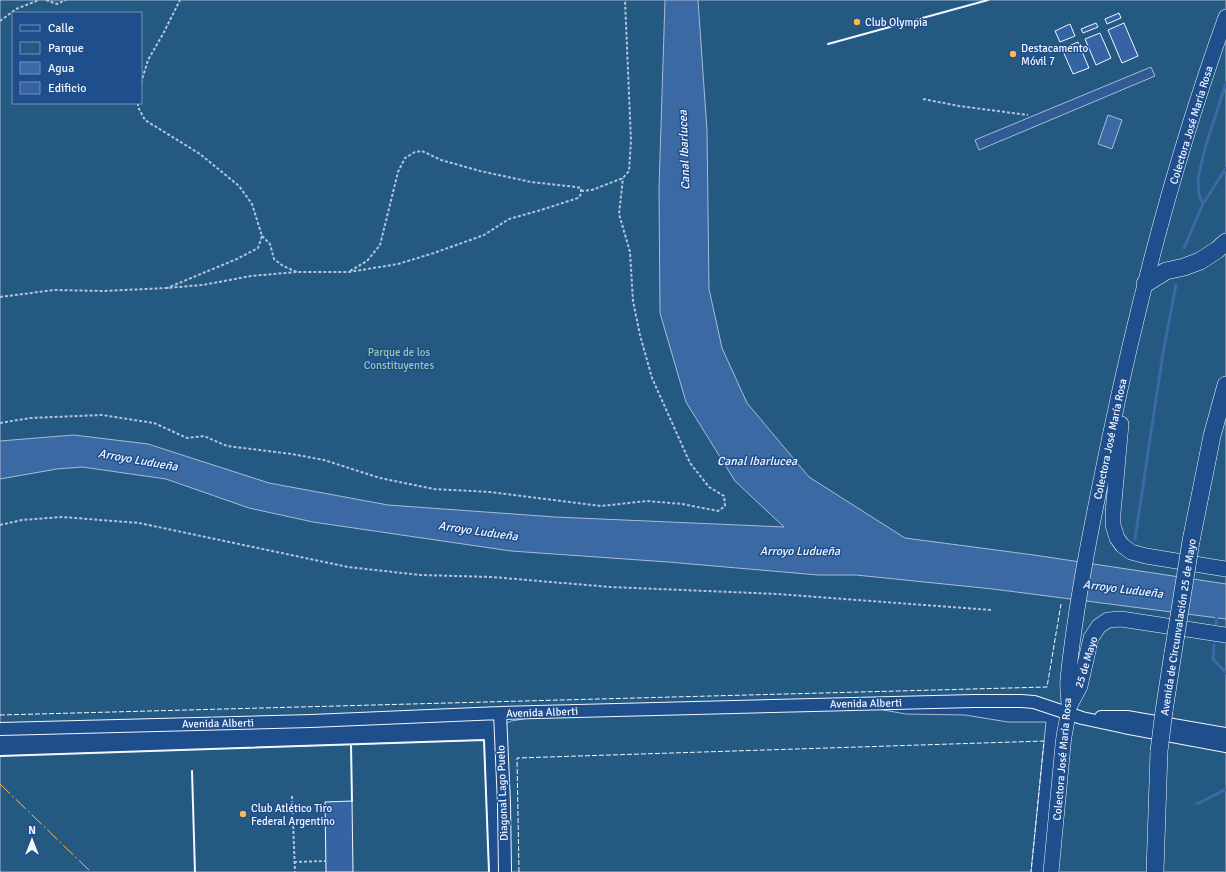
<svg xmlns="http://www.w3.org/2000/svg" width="1226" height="872" viewBox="0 0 1226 872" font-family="Signika,sans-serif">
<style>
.green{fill:#245a82;stroke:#a8bbd7;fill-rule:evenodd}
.parking{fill:#305b95;stroke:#a8bbd7}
.water{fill:#3b69a3;stroke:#a8bbd7}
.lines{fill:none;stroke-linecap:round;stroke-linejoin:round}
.stream{stroke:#3b69a3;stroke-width:3}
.building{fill:#3563a3;stroke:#f2f6ff}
.minor-casing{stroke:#f2f6ff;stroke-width:14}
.major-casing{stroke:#f2f6ff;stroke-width:16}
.highway-casing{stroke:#f2f6ff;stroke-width:18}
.path{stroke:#b3c4dc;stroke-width:2;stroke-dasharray:3 2;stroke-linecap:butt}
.minor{stroke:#1f4e8c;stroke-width:12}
.major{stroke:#1f4e8c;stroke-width:15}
.highway{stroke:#1f4e8c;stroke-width:17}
.highway-bridge-casing{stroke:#f2f6ff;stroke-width:18;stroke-linecap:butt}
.highway-bridge{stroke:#1f4e8c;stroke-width:17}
.fence{stroke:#f2f6ff;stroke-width:1;stroke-dasharray:5 2;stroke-linecap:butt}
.wall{stroke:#f2f6ff;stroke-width:2}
.power{stroke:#ffb74d;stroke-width:1;stroke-dasharray:14 3 2 3;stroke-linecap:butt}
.poi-dot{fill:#ffb74d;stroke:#1f4e8c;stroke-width:1.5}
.labels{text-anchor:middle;stroke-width:3;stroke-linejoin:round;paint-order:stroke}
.poi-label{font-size:11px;fill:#f2f6ff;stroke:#1f4e8c;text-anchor:start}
.street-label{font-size:11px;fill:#f2f6ff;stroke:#1f4e8c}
.park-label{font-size:11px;fill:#97c8a6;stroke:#1f4e8c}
.water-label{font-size:12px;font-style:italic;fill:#f2f6ff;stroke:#1f4e8c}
</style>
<rect width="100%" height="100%" fill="#1f4e8c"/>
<path class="green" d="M0,0H1226V872H1051L1067,714L1034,702L0,729ZM13,13H141V103H13Z
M878,709L906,714L965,715L1008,722H1046L1031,872H509L506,724L511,721L536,717Z
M484,740L489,872H0V756Z"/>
<path class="parking" d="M1151,67L1155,76L979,150L975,140Z"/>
<path class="water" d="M665,0H698L707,131L709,289L722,348L747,403L809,477L905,538L1034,555L1226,584V619L993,589L856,575H818L668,562L511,551L313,522L249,508L166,479L82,467L57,469L0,479V441L74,435L148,444L269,483L388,505L555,517L784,527L735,481L686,402L660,313L659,189Z
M1108,115L1122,120L1112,149L1098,144Z"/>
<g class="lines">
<path class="stream" d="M1203,204L1199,195L1198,178L1205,148L1226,83
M1184,248L1203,204L1226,168
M1135,539L1163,353L1176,285
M1216,624L1217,614
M1214,645L1213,659L1226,673
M1197,804L1226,789"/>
</g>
<path class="building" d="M1119,13L1121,18L1107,24L1105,19Z
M1096,23L1098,27L1083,33L1081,29Z
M1124,23L1138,56L1122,63L1108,30Z
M1070,24L1075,36L1060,42L1055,31Z
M1100,33L1111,58L1096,65L1085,39Z
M1078,42L1089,68L1073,74L1062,49Z
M352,801L353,872H326L325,802Z"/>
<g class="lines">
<defs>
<path id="minor" d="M500,713L504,804L505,872
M1101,717H1127L1226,734
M0,729L311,721L500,713L974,701H1021L1034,702L1082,718L1124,727L1226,746"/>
<path id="major" d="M1121,424L1113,513V525L1117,538L1122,545L1131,552L1146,556L1226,569
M1069,707L1080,686L1091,638L1099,626L1108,620L1121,619L1226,635
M1051,872C1055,830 1059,787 1063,745C1064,732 1068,719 1069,706C1069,697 1067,688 1068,679C1076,600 1093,519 1109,441C1139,297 1176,155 1226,17"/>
<path id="highway" d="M1145,284L1166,271L1184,267L1200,261L1217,250L1226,242
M1191,541L1212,436L1226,385
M1164,711L1173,653
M1155,872L1159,751"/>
</defs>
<use href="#minor" class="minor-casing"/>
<use href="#major" class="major-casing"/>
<use href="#highway" class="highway-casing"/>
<path class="path" d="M46,0L57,4L66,0
M0,21L16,9L39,0
M141,83L148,60L163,34L180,0
M923,99L959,106L1028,115
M138,103V107L145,120L200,154L239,186L252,204L262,236L258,248L237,259L167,288
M581,191L592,190L623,178L629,171L631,141L625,0
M262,236L270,244L274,259L283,266L297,272
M350,271L367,261L380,245L398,172L405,158L415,152L422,151L441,160L480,171L531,182L576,187L581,188V191
M0,297L54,290L104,291L166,288L203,285L251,276L297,272H349L398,264L434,253L484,235L509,219L541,210L578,198L581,194V191
M0,423L30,418L102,415L154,423L187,438L204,436L227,446L292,454L324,460L380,478L434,489L490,492L601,506L647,501L682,504L718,511L725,506L724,496L709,487L690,463L652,378L640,335L633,301L630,252L619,214L623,178
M0,525L22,520L62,517L139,523L348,567L420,575L492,577L610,587L778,594L991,610
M292,796L295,872
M294,862L326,861"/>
<use href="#minor" class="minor"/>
<use href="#major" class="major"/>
<use href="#highway" class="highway"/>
<defs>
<path id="highway-bridge" d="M1173,653L1191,541
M1159,751L1164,711"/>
</defs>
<use href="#highway-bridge" class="highway-bridge-casing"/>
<use href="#highway-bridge" class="highway-bridge"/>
<path class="fence" d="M828,44L988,0
M0,715L1047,687L1061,604
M519,872L517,758L1044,741L1031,872"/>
<path class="wall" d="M828,44L988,0
M351,745L352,801
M0,756L484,740L489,872
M192,771L195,872"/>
<path class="power" d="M0,784L91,872"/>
</g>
<g class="poi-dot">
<circle cx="857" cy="22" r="4"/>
<circle cx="1013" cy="54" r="4"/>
<circle cx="243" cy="814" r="4"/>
</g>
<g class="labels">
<g class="poi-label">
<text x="865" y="26">Club Olympia</text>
<text x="1021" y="52">Destacamento<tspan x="1021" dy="13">Móvil 7</tspan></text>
<text x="251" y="812">Club Atlético Tiro<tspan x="251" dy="13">Federal Argentino</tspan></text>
</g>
<g class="street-label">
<text transform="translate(1191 125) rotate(-73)" y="4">Colectora José María Rosa</text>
<text transform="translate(1110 439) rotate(-78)" y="4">Colectora José María Rosa</text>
<text transform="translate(1178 627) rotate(-81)" y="4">Avenida de Circunvalación 25 de Mayo</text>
<text transform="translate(1086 662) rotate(-73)" y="4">25 de Mayo</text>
<text transform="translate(866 703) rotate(-1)" y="4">Avenida Alberti</text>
<text transform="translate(542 712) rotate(-2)" y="4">Avenida Alberti</text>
<text transform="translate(218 723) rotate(-1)" y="4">Avenida Alberti</text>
<text transform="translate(1062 759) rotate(-85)" y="4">Colectora José María Rosa</text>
<text transform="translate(502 793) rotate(-92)" y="4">Diagonal Lago Puelo</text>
</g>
<g class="park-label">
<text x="399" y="356">Parque de los<tspan x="399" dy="13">Constituyentes</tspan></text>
</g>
<g class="water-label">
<text transform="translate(684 150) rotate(-92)" y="4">Canal Ibarlucea</text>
<text transform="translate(138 460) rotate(10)" y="4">Arroyo Ludueña</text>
<text x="757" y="465">Canal Ibarlucea</text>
<text transform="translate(478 531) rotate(8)" y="4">Arroyo Ludueña</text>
<text x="800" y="555">Arroyo Ludueña</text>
<text transform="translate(1123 589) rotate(7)" y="4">Arroyo Ludueña</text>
</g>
</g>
<rect x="12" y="12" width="130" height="92" fill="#1f4e8c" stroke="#7391ba"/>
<rect x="20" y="25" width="20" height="6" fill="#1f4e8c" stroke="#7391ba"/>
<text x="48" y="32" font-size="12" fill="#f2f6ff">Calle</text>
<rect x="20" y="42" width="20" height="12" fill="#245a82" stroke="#7391ba"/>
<text x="48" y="52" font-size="12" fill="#f2f6ff">Parque</text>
<rect x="20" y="62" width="20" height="12" fill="#3b69a3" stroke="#7391ba"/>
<text x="48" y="72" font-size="12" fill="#f2f6ff">Agua</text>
<rect x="20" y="82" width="20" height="12" fill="#3563a3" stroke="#7391ba"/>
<text x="48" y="92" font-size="12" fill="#f2f6ff">Edificio</text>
<g transform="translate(32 840)" stroke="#1f4e8c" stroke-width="3" paint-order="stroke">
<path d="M0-3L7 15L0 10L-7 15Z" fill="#f2f6ff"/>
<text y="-6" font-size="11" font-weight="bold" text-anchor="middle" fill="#f2f6ff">N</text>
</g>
</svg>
